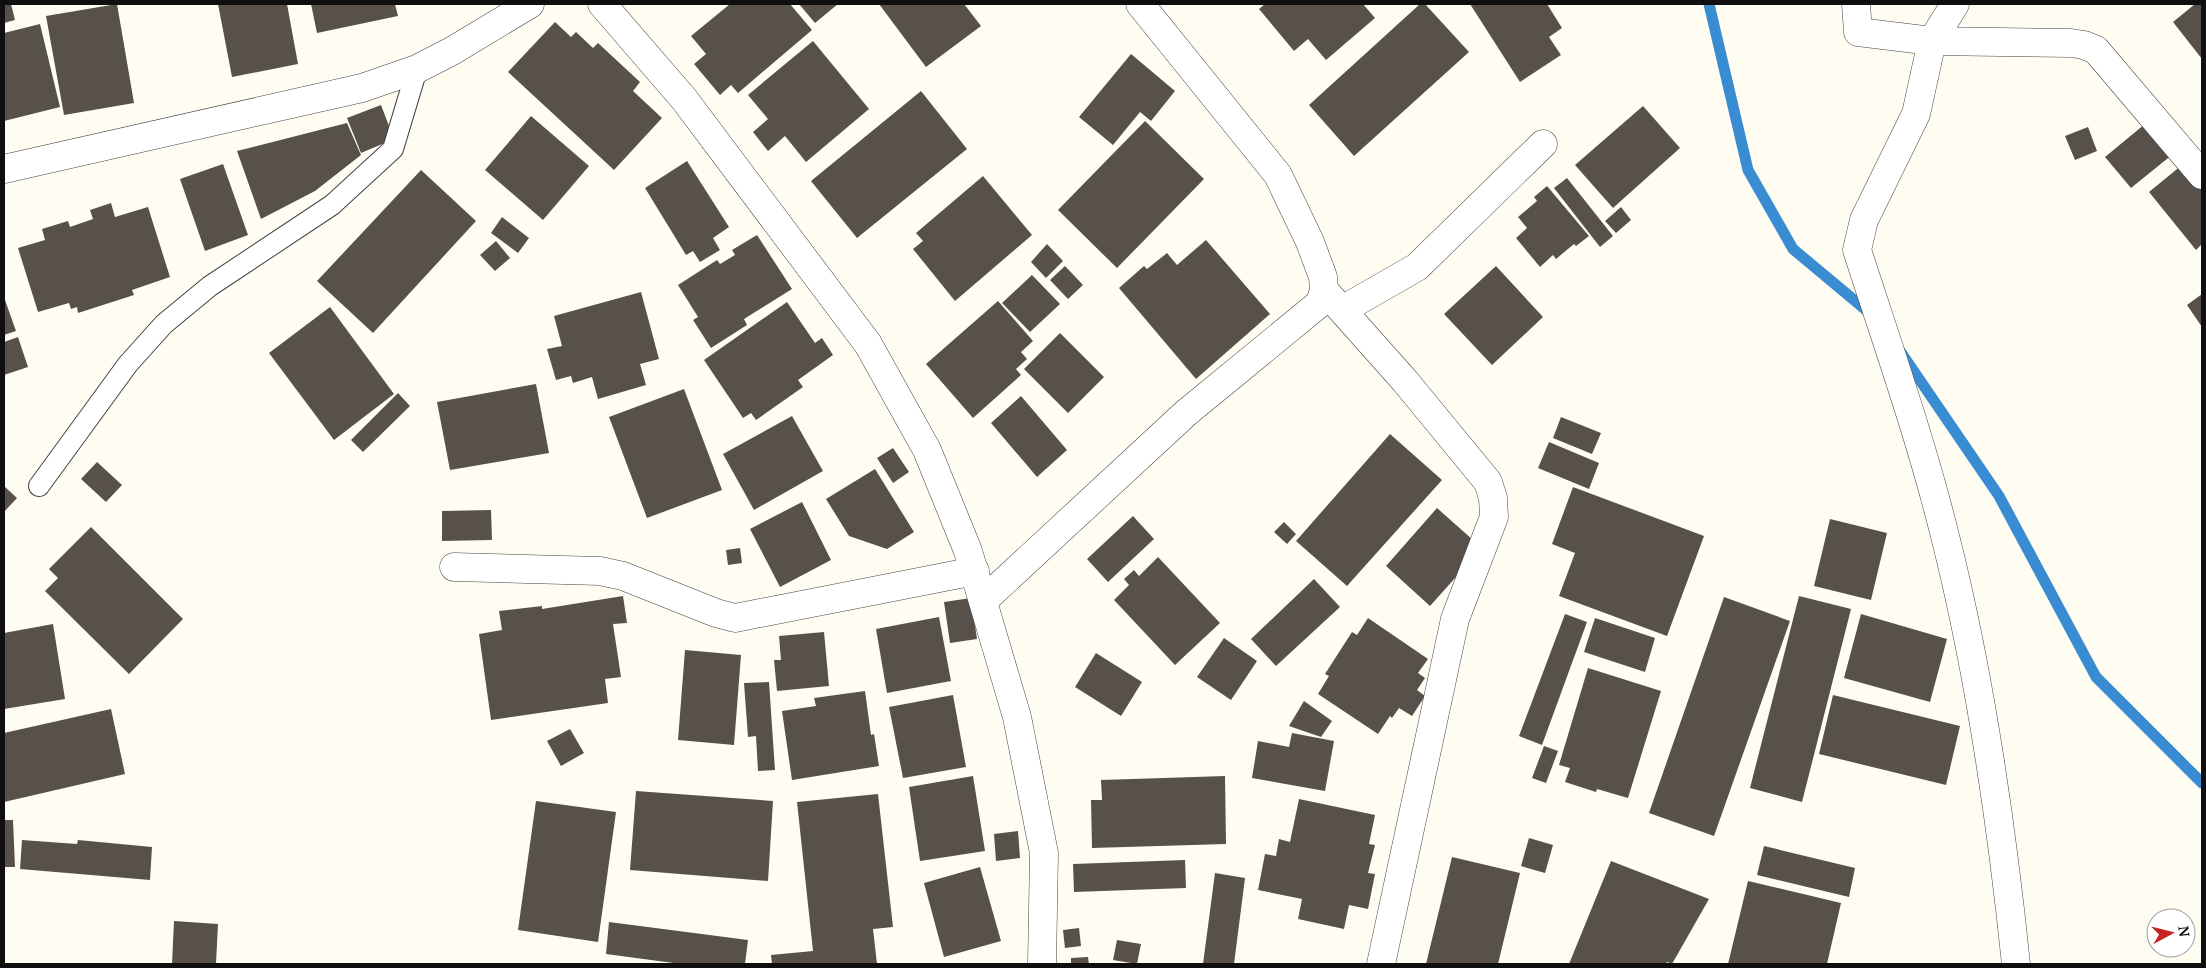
<svg xmlns="http://www.w3.org/2000/svg" width="2206" height="968" viewBox="0 0 2206 968" font-family="'Noto Serif',serif">
<style>
.lines{fill:none;stroke-linecap:round;stroke-linejoin:round}
.stream{stroke:#398cd2;stroke-width:11}
.building{fill:#58514b}
.lane-casing{stroke:#424242;stroke-width:22}
.street-casing{stroke:#424242;stroke-width:29}
.lane{stroke:#fff;stroke-width:20}
.street{stroke:#fff;stroke-width:28}
</style>
<rect width="100%" height="100%" fill="#fffdf2"/>
<g class="lines">
<path class="stream" d="M1709,4L1748,170L1793,249L1872,315
M1900,351L1999,496L2096,677L2202,783"/>
</g>
<path class="building" d="M4,4H11L15,20L4,23Z
M117,4L134,103L64,115L46,16Z
M218,4H287L298,64L232,77Z
M311,4H395L398,16L317,33Z
M730,4H790L812,30L738,93L731,85L720,95L694,64L706,54L691,36Z
M799,4H838L815,23Z
M879,4H964L981,26L926,67Z
M1265,4H1363L1375,18L1326,60L1308,39L1294,51L1259,9Z
M1420,4H1425L1469,52L1354,156L1309,105Z
M1470,4H1547L1562,28L1549,37L1561,55L1520,82Z
M2195,4H2202V59L2173,22Z
M555,22L571,37L576,32L593,48L598,43L640,82L633,91L662,118L614,170L508,72Z
M40,24L60,107L4,121V33Z
M813,41L869,109L806,162L785,136L768,151L753,132L768,119L748,95Z
M1131,54L1175,91L1151,121L1140,112L1113,145L1079,117Z
M921,91L967,149L857,238L811,181Z
M381,105L394,139L361,153L347,118Z
M1643,106L1680,148L1613,208L1575,165Z
M531,116L589,166L543,220L485,170Z
M2151,119L2178,150L2131,188L2105,157Z
M1145,121L1204,179L1117,268L1058,210Z
M347,123L361,155L315,191L261,219L237,151Z
M2088,127L2097,151L2075,160L2065,136Z
M687,161L729,227L713,238L720,250L700,262L693,251L686,255L645,188Z
M223,164L248,235L205,251L180,179Z
M2182,165L2202,189V244L2196,250L2149,192Z
M421,170L476,221L373,333L317,281Z
M983,176L1032,235L955,301L913,249L923,241L916,233Z
M1567,178L1613,236L1600,247L1554,188Z
M1547,186L1589,236L1576,246L1574,244L1556,259L1553,255L1540,267L1516,238L1527,228L1518,217L1537,201L1534,197Z
M111,203L115,217L148,207L170,277L132,290L134,295L78,313L77,307L71,309L69,303L38,312L18,248L45,240L42,229L68,221L70,227L93,219L90,210Z
M1621,207L1631,220L1616,233L1605,221Z
M502,217L529,238L518,253L491,233Z
M757,235L792,289L744,319L747,325L711,348L693,320L698,317L678,285L717,260L720,264L735,255L732,250Z
M1206,240L1270,314L1196,379L1119,288L1144,266L1147,269L1167,253L1177,265Z
M496,241L510,258L495,271L480,255Z
M1047,244L1063,261L1046,278L1031,262Z
M1065,266L1083,285L1068,299L1050,280Z
M1496,266L1543,317L1492,365L1444,314Z
M1032,275L1060,304L1030,332L1002,303Z
M641,292L659,359L640,364L646,385L598,399L592,377L573,383L571,376L556,380L547,349L562,346L554,316Z
M2202,294V327L2187,305Z
M5,300L16,331L4,335V301Z
M998,301L1033,341L1021,352L1027,359L1016,369L1021,375L973,418L926,364Z
M787,302L815,343L822,338L833,355L798,380L803,387L756,420L751,413L743,418L704,360Z
M330,307L394,394L334,440L269,353Z
M1060,333L1104,377L1068,413L1024,369Z
M18,337L28,367L4,375V342Z
M536,384L549,453L450,470L437,402Z
M684,389L722,490L647,518L609,417Z
M398,393L410,406L363,452L351,440Z
M1021,396L1067,450L1037,477L991,423Z
M792,416L823,471L754,510L723,454Z
M1561,417L1601,433L1592,454L1553,438Z
M1390,434L1442,480L1347,586L1296,541Z
M1549,442L1599,463L1589,489L1538,468Z
M893,448L909,472L893,483L877,458Z
M97,462L122,485L106,502L81,479Z
M875,469L914,532L887,549L849,536L826,499Z
M4,486L17,498L4,512Z
M1573,487L1704,536L1667,636L1559,596L1575,553L1552,544Z
M802,502L831,560L780,587L750,529Z
M1437,508L1482,548L1430,606L1386,566Z
M491,510L492,540L442,541V511Z
M1133,516L1154,539L1108,582L1087,559Z
M1830,519L1887,533L1871,600L1814,586Z
M1284,522L1296,534L1287,544L1274,532Z
M91,527L183,619L129,674L45,591L58,578L49,569Z
M740,548L742,563L728,565L726,550Z
M1158,557L1220,623L1175,665L1114,600L1129,585L1124,579L1134,570L1139,576Z
M1314,579L1340,607L1276,666L1251,639Z
M623,596L627,623L613,624L621,677L605,679L608,703L491,720L479,634L502,630L499,611L542,606V609Z
M1799,596L1851,609L1802,802L1750,788Z
M1724,597L1790,621L1714,836L1649,813Z
M971,598L977,639L950,643L944,602Z
M1565,614L1587,622L1542,745L1519,736Z
M1861,614L1947,639L1930,702L1844,678Z
M939,617L951,681L887,693L876,629Z
M1368,618L1428,659L1418,673L1425,678L1417,690L1425,696L1412,716L1399,708L1392,718L1390,716L1378,734L1318,694L1329,676L1325,674L1352,632L1357,635Z
M1595,618L1655,638L1645,672L1584,652Z
M53,624L65,699L4,709V633Z
M824,632L829,686L777,691L774,660H781L779,636Z
M1224,638L1257,661L1231,700L1197,677Z
M685,650L741,655L734,745L678,740Z
M1096,653L1142,682L1121,716L1075,687Z
M1588,668L1661,691L1628,798L1597,789L1596,792L1565,782L1570,768L1559,765Z
M769,682L775,770L758,771L756,736L748,737L744,683Z
M865,691L871,735L874,734L879,766L792,780L782,711L816,706L814,698Z
M953,695L966,767L903,778L889,707Z
M1833,695L1960,726L1946,785L1819,754Z
M1304,701L1332,721L1321,737L1289,726Z
M111,709L125,774L4,802V733Z
M570,729L584,753L561,766L547,741Z
M1292,733L1334,741L1325,791L1252,778L1258,741L1289,747Z
M1544,746L1558,751L1546,783L1532,778Z
M973,776L985,851L920,861L909,787Z
M1225,776L1226,844L1092,848L1091,800H1102L1101,780Z
M636,791L773,801L768,881L630,870Z
M878,794L893,927L873,929L877,964H772L771,955L813,951L797,802Z
M1299,799L1375,815L1369,844L1375,845L1368,873L1375,874L1368,909L1349,905L1344,929L1298,919L1302,899L1258,890L1265,854L1276,856L1279,839L1290,842Z
M536,801L616,812L598,942L518,930Z
M4,820H13L15,867H4Z
M1018,831L1020,858L996,861L994,834Z
M1529,838L1553,845L1545,873L1521,866Z
M22,840L77,844L78,840L152,847L150,880L20,869Z
M1764,846L1855,868L1849,897L1757,875Z
M1452,857L1520,873L1498,964H1426Z
M1185,860L1186,888L1074,892L1073,864Z
M1611,861L1709,899L1672,964L1667,962L1666,964H1569Z
M980,867L1001,941L944,957L924,883Z
M1215,873L1245,878L1234,964H1203Z
M1748,881L1841,903L1827,964H1728Z
M174,921L218,924L216,964H172Z
M609,922L748,940L745,964H681L606,954Z
M1079,928L1081,946L1065,948L1063,930Z
M1117,940L1141,944L1137,964L1113,960Z
M1088,957L1089,964H1071V958Z"/>
<g class="lines">
<defs>
<path id="lane" d="M39,486L128,364L164,324L210,286L332,205L393,149L417,69"/>
<path id="street" d="M602,4L684,99L868,344L927,450L968,551L1017,717L1044,853L1042,964
M1856,4L1858,32L1932,41L2071,43L2084,45L2096,50L2202,175
M1955,4L1932,41L1916,114L1864,220L1857,250C1887,343 1920,436 1944,532C1980,673 2001,819 2016,964
M4,169L362,88L417,69L452,51L530,4
M1324,290L1405,381L1488,482L1493,498L1494,517L1455,619L1381,964
M1342,310L1417,267L1543,144
M454,567L600,571L623,576L716,613L735,618L975,571
M983,601L1186,413L1320,303L1324,290L1323,277L1310,242L1278,175L1140,4"/>
</defs>
<use href="#lane" class="lane-casing"/>
<use href="#street" class="street-casing"/>
<use href="#lane" class="lane"/>
<use href="#street" class="street"/>
</g>
<rect width="2206" height="968" fill="none" stroke="#0f0f0f" stroke-width="10"/>
<g transform="translate(2171 933) rotate(83)"><circle r="24" fill="#ffffff" stroke="#9f9f9f"/>
<path d="M0-4L9 19L0 12L-9 19Z" fill="#c52422"/>
<text y="-8" font-size="14" font-weight="bold" text-anchor="middle" fill="#0f0f0f">N</text>
</g>
</svg>
